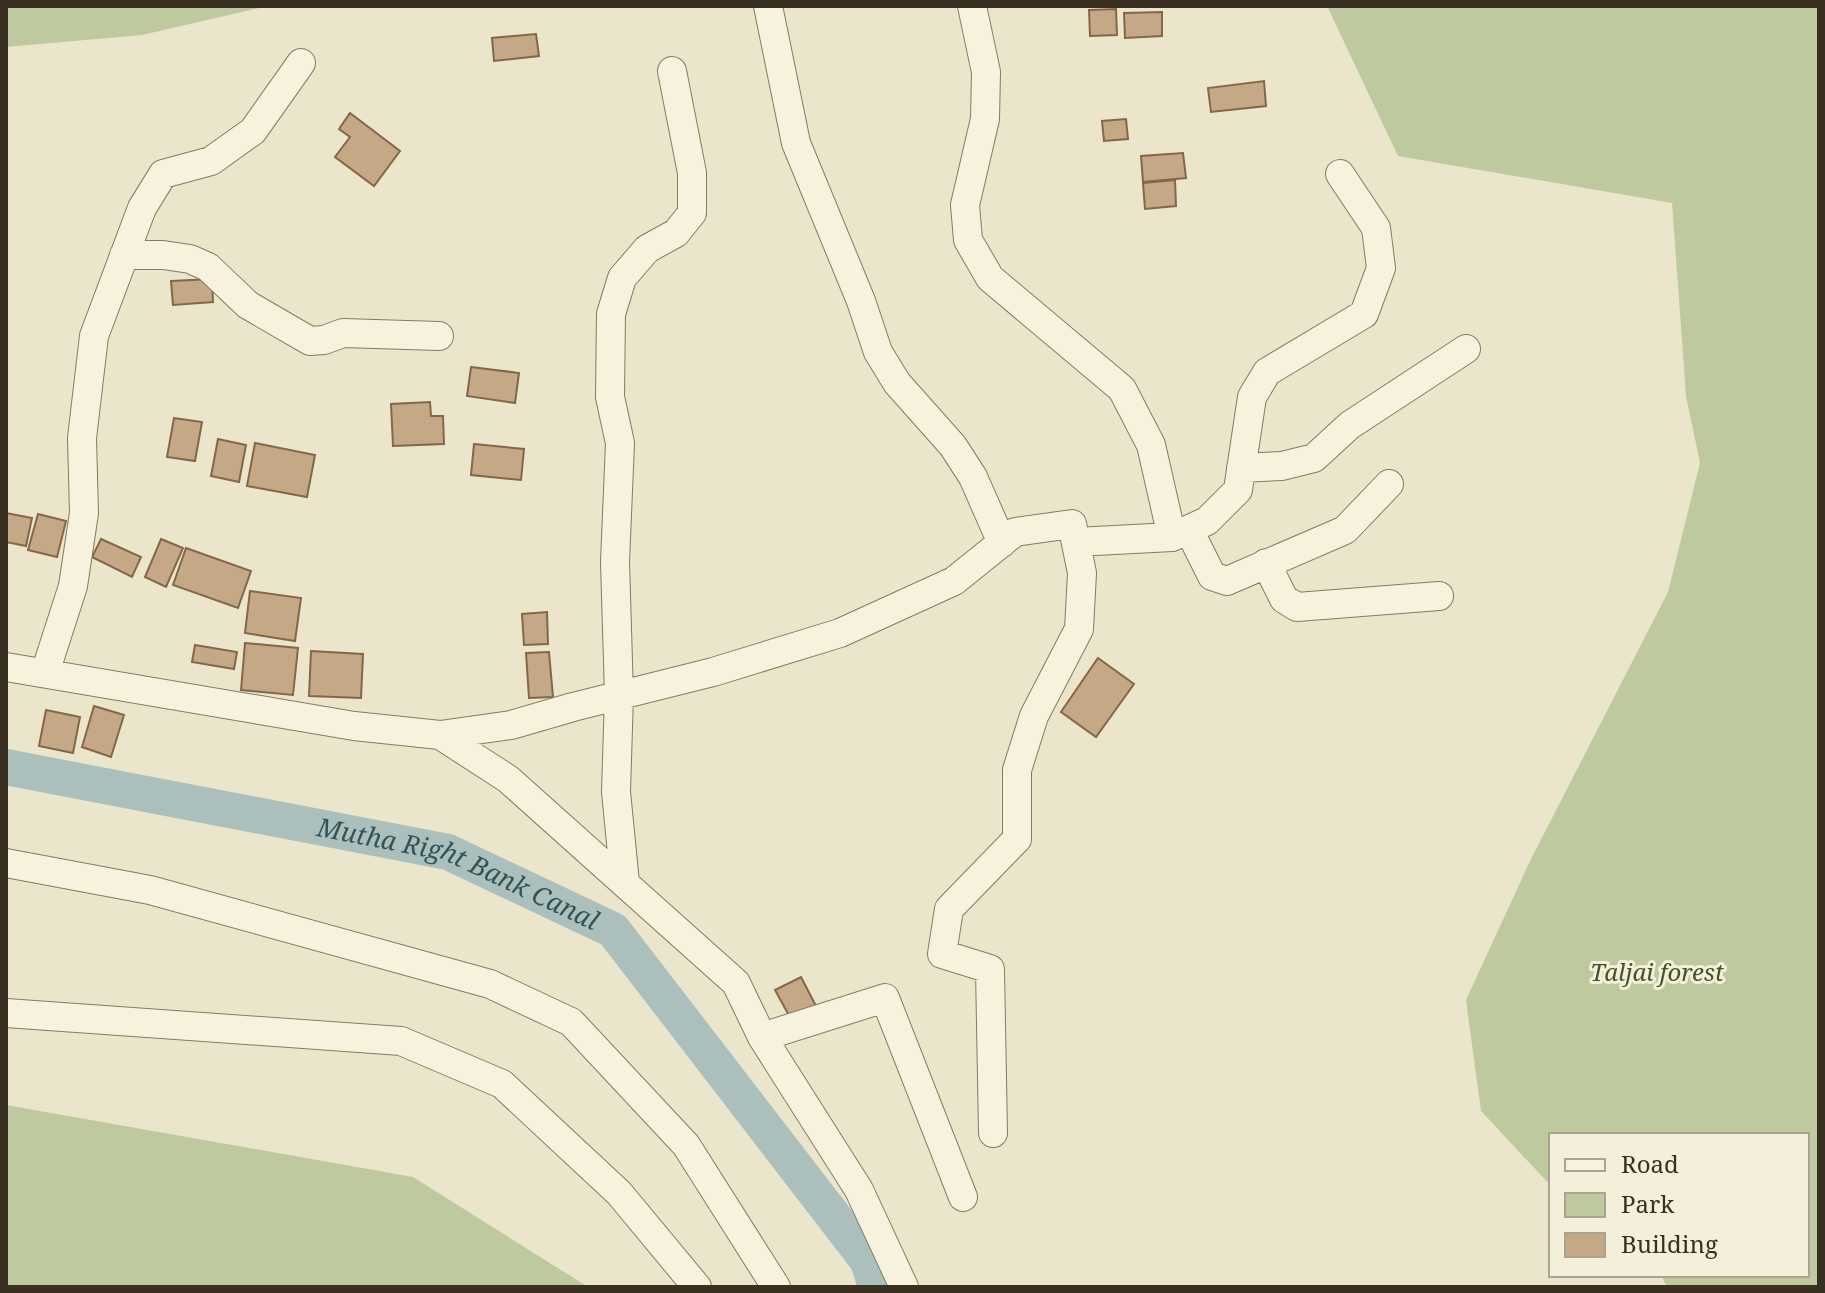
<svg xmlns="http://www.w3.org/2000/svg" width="1825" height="1293" viewBox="0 0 1825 1293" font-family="'Noto Serif',serif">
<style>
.green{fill:#bfc99f}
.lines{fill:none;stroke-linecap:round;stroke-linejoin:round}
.canal{stroke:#abc0bd;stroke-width:36}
.building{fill:#c5a885;stroke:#836749;stroke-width:2}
.minor-casing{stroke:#867a61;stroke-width:30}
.minor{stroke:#f6f2de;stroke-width:28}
.labels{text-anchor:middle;stroke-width:6;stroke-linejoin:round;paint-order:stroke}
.park-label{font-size:24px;font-style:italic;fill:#44532b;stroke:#f3efda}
.water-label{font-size:26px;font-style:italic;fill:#335457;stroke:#f3efda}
</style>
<rect width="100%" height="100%" fill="#ebe6cb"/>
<path class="green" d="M6,6H268L142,35L6,47Z
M1327,6H1819V1287H1667L1661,1275H1807V1135H1551V1186L1481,1111L1466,1000L1530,861L1668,592L1700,463L1686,396L1672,203L1398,156Z
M6,1105L413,1177L588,1287H6Z"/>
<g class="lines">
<path class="canal" id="s1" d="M6,767L448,852L613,930L868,1261L876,1287"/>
</g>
<path class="building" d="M1116,9L1117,35L1090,36L1089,10Z
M1162,12V36L1125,38L1124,13Z
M536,34L539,56L494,61L492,38Z
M1264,81L1266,106L1211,112L1208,88Z
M350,113L400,151L374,186L335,157L350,137L339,129Z
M1126,119L1128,139L1104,141L1102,121Z
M1183,153L1186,178L1143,182L1141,156Z
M1175,180L1176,206L1145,209L1143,183Z
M212,279L213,302L173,305L171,281Z
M471,367L519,373L515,403L467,396Z
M430,402L431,416H443L444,444L393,446L391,404Z
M174,418L202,422L195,461L167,457Z
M218,439L246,445L239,482L211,476Z
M255,443L315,455L307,497L247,486Z
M474,444L524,449L521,480L471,475Z
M6,513L32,518L26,546L6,542Z
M38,514L66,521L57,557L28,550Z
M101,539L141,557L132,577L92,557Z
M161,539L183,548L166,587L145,577Z
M186,548L251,571L238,608L173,585Z
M250,591L301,598L295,641L245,633Z
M547,612L548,644L524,645L522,614Z
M245,643L298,648L293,695L241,690Z
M195,645L237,652L234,669L192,662Z
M311,651L363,654L361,698L309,696Z
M549,652L553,697L529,698L526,653Z
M1098,658L1134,684L1096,737L1061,712Z
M94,706L124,715L111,757L82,747Z
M46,710L80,717L73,753L39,746Z
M801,977L817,1008L792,1021L775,990Z"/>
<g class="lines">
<defs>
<path id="minor" d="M768,6L796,143L861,301L878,352L897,383L953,446L973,477L1002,543
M972,6L986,72L985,119L965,205L968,240L990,278L1122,389L1151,445L1172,537
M124,255H163L190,259L208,267L248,305L310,341L324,340L343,333L439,336
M1241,468L1282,466L1314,458L1350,425L1466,349
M1189,530L1212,576L1227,581L1345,530L1389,484
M1076,542L1172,537L1207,521L1238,490L1252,397L1267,372L1364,314L1381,268L1376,228L1340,174
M1266,563L1284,599L1297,607L1439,596
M6,667L354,726L440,735L511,725L573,707L713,672L840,633L954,581L1015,532L1072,524L1082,573L1079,629L1034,716L1017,770V839L949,909L942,954L990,969L993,1133
M45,673L73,586L84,513L82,438L94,336L142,208L163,174L211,161L253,131L301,63
M440,735L508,779L736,983L762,1037L859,1190L904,1287
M6,863L150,890L490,984L571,1022L686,1145L776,1287
M625,883L616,792L619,695L615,562L620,443L610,397L611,314L622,278L647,249L676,233L692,213V173L672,71
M6,1013L401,1041L502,1084L619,1193L697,1287
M762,1037L885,998L963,1197"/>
</defs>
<use href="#minor" class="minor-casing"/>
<use href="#minor" class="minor"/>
</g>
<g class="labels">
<g class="park-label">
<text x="1657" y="981">Taljai forest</text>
</g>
<g class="water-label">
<text dy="9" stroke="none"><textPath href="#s1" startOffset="466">Mutha Right Bank Canal</textPath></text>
</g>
</g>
<rect width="1825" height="1293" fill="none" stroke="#393022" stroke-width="16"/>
<rect x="1549" y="1133" width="260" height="144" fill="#f3efda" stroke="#a9a390" stroke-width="2"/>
<rect x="1565" y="1159" width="40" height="12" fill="#f6f2de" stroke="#a9a390" stroke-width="2"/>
<text x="1621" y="1173" font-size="24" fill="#393022">Road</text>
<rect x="1565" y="1193" width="40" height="24" fill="#bfc99f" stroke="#a9a390" stroke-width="2"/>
<text x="1621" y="1213" font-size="24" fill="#393022">Park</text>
<rect x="1565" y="1233" width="40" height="24" fill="#c5a885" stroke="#a9a390" stroke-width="2"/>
<text x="1621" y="1253" font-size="24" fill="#393022">Building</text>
</svg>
